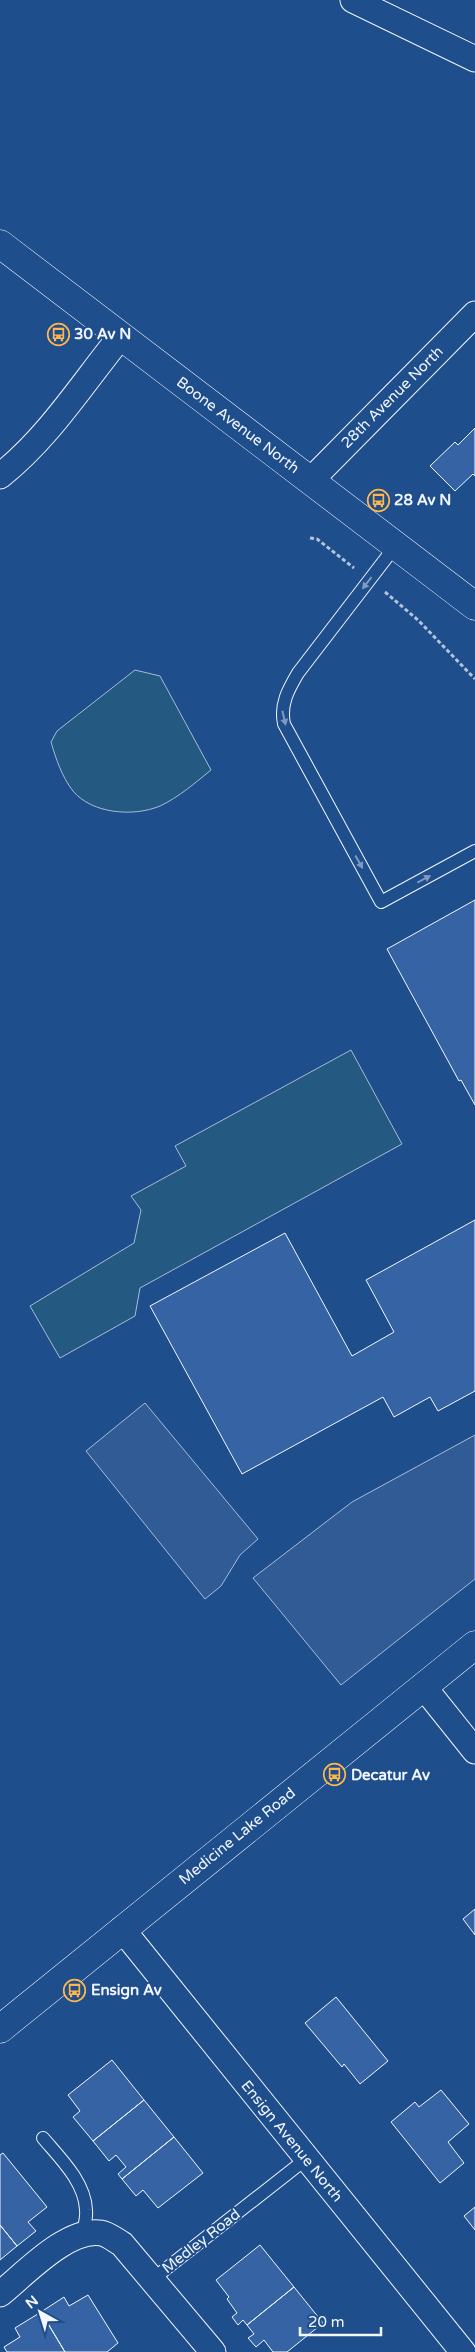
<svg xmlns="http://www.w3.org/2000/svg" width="475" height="2352" viewBox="0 0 475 2352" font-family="'Varela Round',sans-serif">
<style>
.green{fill:#245a82;stroke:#a8bbd7}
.parking{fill:#305b95;stroke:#a8bbd7}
.building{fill:#3563a3;stroke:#f2f6ff}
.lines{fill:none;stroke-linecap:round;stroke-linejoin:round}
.lane-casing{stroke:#f2f6ff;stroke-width:14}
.street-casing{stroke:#f2f6ff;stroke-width:27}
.secondary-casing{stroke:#f2f6ff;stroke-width:29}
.path{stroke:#b3c4dc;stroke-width:3;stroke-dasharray:4 2.5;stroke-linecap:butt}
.lane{stroke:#1f4e8c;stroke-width:12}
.street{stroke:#1f4e8c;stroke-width:25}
.secondary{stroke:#1f4e8c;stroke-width:28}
.oneway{fill:#7e9ac0}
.labels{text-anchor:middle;stroke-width:4;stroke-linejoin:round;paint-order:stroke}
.poi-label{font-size:15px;font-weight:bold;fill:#f2f6ff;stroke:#1f4e8c;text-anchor:start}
.street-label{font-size:15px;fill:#f2f6ff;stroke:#1f4e8c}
</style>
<rect width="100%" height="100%" fill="#1f4e8c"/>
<path class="green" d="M135,670L160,676L211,770C195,783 179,797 160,806C134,817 92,814 73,791C62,777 56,759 51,742L57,731Z
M351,1050L402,1144L140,1288L135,1316L60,1358L30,1306L134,1243L141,1210L131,1196L186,1166L175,1146Z"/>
<path class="parking" d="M145,1403L258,1539L240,1555L221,1586L205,1599L86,1451Z
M475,1435V1579L341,1685L253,1578L352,1502Z"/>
<path class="building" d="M475,428V476L473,474L455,491L430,466L455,442L458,445Z
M475,900V1105L461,1080L459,1081L387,949Z
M475,1220V1391L438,1411L430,1397L394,1417L383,1397L242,1474L150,1306L285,1233L352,1356L394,1332L366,1280Z
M475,1909V1935L463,1919Z
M336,1997L388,2061L360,2084L344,2064L342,2067L305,2023Z
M112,2060L144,2100L93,2141L73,2117L80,2111L68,2095Z
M441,2090L469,2124L448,2142L464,2163L440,2183L391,2122L415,2102L419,2107Z
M144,2100L174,2137L122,2179L118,2174L126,2167L116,2155L109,2161L93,2141Z
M174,2137L203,2173L158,2208L143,2190L136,2196L122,2179Z
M3,2153L47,2207L28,2222L36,2231L17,2246L0,2225V2155Z
M475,2207V2230L464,2216Z
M0,2225L17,2246L0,2260Z
M260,2245L294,2287L247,2325L243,2320L238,2325L232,2317L237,2313L227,2299L229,2297L216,2280Z
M294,2287L323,2323L287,2352H273L264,2340L256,2347L248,2338L254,2334L247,2325Z
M88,2295L118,2343L107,2352H65L41,2312L64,2297L69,2306Z
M41,2312L65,2352H7L4,2347L20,2337L15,2328Z"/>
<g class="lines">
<defs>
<path id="lane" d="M397,544L298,673C288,690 280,704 284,724L381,902L475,851
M43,2138C60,2158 85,2182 86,2210C87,2218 84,2226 83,2234
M153,2279L306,2159"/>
<path id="street" d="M353,0L475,59
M0,476C49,437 82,384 121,336
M311,480L475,314
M423,1686L475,1751
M122,1929L463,2352
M0,2294C25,2274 67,2228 101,2233C108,2234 115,2240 122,2244L213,2352"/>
<path id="secondary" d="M0,244L475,606
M0,2029L475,1645"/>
</defs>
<use href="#lane" class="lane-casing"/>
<use href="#street" class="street-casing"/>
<use href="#secondary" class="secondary-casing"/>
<path class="path" d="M310,538L317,539L354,568
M385,592L418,620L475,679"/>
<use href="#lane" class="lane"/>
<use href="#street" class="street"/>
<use href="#secondary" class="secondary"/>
</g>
<defs><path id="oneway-solid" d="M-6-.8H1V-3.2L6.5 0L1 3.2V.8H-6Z" transform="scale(1.25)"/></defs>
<g class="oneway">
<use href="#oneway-solid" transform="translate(367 583) rotate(128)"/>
<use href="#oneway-solid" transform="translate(284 718) rotate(77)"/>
<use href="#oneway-solid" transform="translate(359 862) rotate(61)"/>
<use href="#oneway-solid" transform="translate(424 879) rotate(-28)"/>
</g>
<defs>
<symbol id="bus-ring" viewBox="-11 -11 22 22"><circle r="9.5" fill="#1f4e8c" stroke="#ffb74d" stroke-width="1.5"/><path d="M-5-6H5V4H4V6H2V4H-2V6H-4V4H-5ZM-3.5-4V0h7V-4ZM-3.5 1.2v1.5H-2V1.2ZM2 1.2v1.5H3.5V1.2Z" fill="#ffb74d"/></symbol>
</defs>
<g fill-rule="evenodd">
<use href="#bus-ring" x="46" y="322" width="25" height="25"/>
<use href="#bus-ring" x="366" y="488" width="25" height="25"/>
<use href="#bus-ring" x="322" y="1762" width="25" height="25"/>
<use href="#bus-ring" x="62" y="1978" width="25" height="25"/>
</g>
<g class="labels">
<g class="poi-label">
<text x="74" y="339">30 Av N</text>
<text x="394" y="505">28 Av N</text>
<text x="351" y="1780">Decatur Av</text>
<text x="91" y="1995">Ensign Av</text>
</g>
<g class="street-label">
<text transform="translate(392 397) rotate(-45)" y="5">28th Avenue North</text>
<text transform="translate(238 425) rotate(37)" y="5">Boone Avenue North</text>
<text transform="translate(237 1836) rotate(-39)" y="5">Medicine Lake Road</text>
<text transform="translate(292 2141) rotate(51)" y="5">Ensign Avenue North</text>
<text transform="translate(201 2241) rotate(-38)" y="5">Medley Road</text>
</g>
</g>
<g transform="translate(40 2312) rotate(321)" stroke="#1f4e8c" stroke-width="4" paint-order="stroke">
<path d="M0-4L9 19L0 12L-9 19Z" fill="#f2f6ff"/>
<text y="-8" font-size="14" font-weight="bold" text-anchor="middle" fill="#f2f6ff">N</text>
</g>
<path d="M300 2327v8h81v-8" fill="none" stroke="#f2f6ff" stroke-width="2.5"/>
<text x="308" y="2327" font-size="15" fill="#f2f6ff" stroke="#1f4e8c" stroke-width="4" paint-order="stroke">20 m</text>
</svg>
